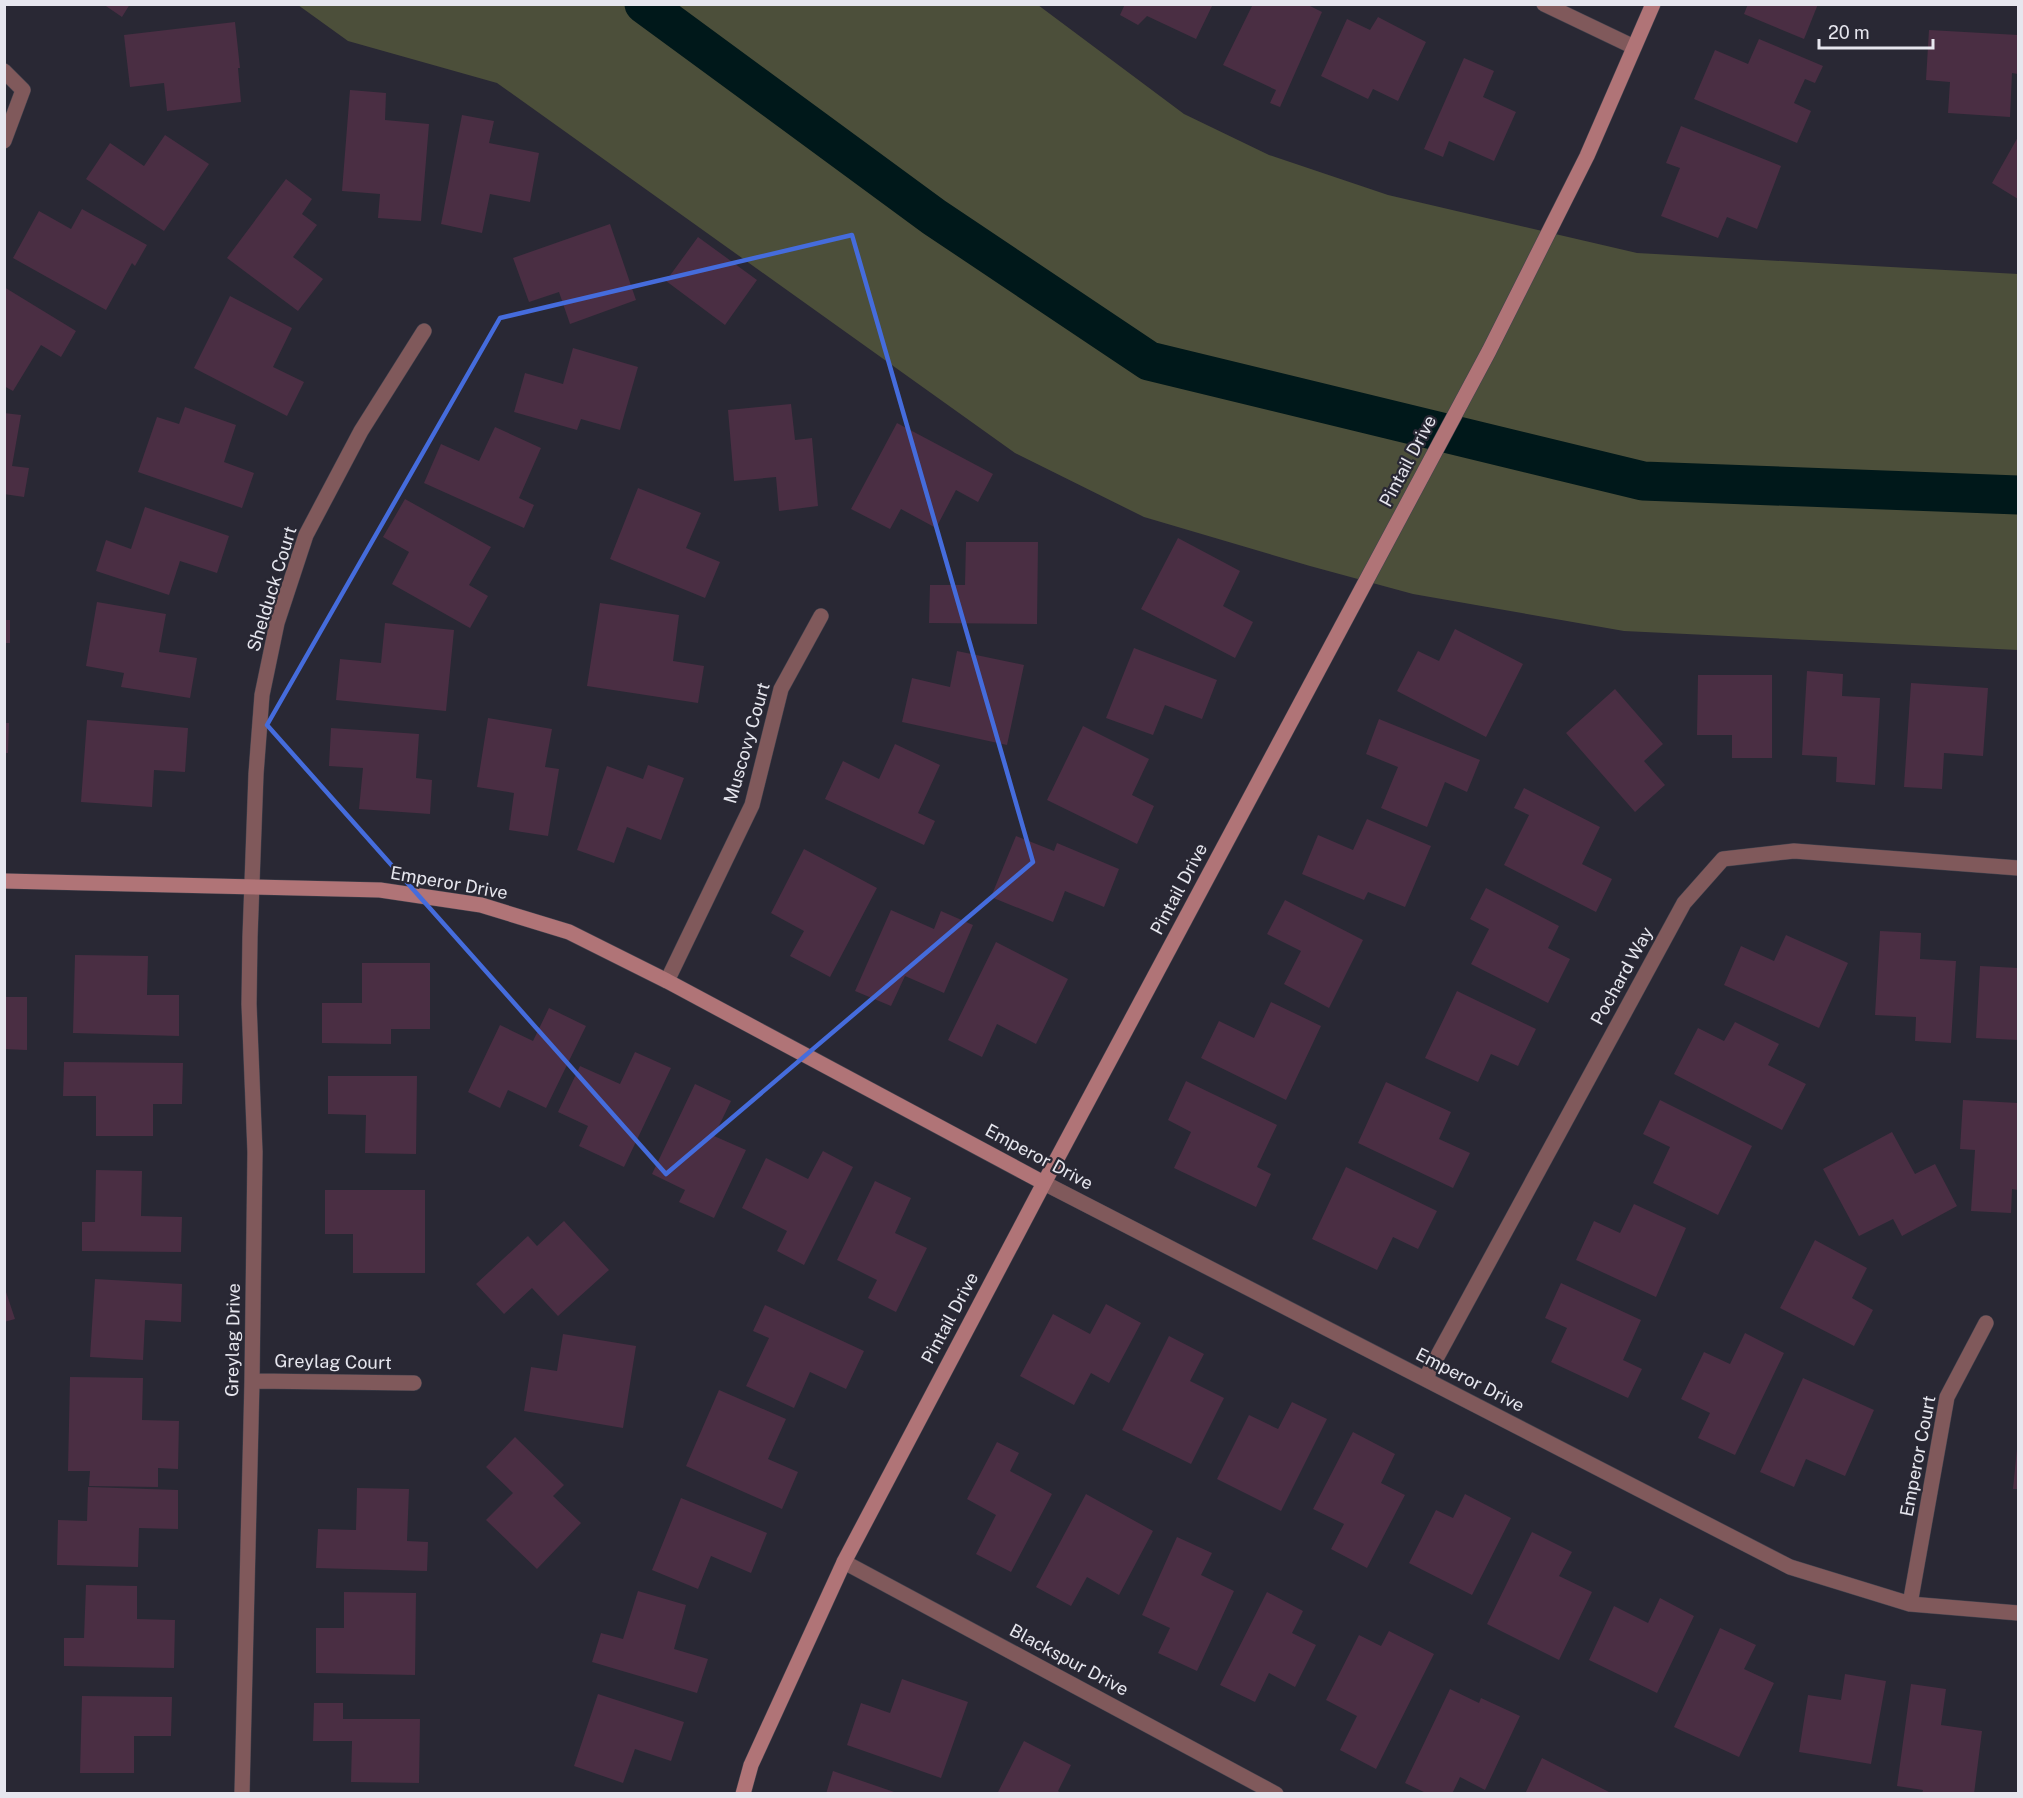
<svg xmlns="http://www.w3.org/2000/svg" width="2023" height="1798" viewBox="0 0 2023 1798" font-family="'Public Sans',sans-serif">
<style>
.green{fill:#4c4f3a}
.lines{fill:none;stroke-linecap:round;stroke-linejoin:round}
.canal{stroke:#00181a;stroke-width:39}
.building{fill:#4a2e43}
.street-casing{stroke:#43434e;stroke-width:16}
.secondary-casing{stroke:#43434e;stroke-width:16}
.street{stroke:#80595b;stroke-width:15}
.secondary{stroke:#b07477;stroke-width:15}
.marked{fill:none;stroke:#456cdc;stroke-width:4.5;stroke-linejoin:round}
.labels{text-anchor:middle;stroke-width:4.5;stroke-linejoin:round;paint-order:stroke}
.street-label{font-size:18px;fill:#e6e6ee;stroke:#292834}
</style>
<rect width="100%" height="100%" fill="#292834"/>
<path class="green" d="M298,5H1038L1184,114L1269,155L1388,195L1637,253L2018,274V650L1624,631L1413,594L1310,566L1144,517L1015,453L497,83L348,41Z"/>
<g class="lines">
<path class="canal" d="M644,4L934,217L1149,361L1643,481L2018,495"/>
</g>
<path class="building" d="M103,4H130L122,17Z
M1125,4H1213L1196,39L1147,16L1138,25L1120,15Z
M1253,4H1306L1322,12L1280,107L1270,103L1276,90L1223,65Z
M1748,4H1818L1804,39L1744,14Z
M1378,17L1426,42L1398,101L1373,89L1368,99L1321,76L1347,19L1370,30Z
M235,22L240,68H238L241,102L167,111L164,83L130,87L124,35Z
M1929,30L2018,35V74L2012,73L2010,117L1948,113L1950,82L1926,80Z
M1759,39L1823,66L1815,83L1805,79L1794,103L1811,111L1797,143L1694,99L1715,50L1748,64Z
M1464,58L1494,71L1483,97L1516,112L1494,161L1449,141L1443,157L1424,149Z
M350,90L386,93L385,120L429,124L421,221L378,218L380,194L342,191Z
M462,115L494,121L489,143L539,153L530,202L490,194L482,233L441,224Z
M1681,126L1781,166L1757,229L1727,217L1718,238L1661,216L1680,168L1666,163Z
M165,135L209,164L164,231L86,179L110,143L144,166Z
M2018,137V199L1992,183Z
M286,179L312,199L302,214L317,225L293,257L323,279L298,311L227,258Z
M82,209L147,245L135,266L132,263L106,310L13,258L39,211L71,229Z
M610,224L636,300L570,324L559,292L529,302L513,258Z
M698,237L757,280L725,325L666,281Z
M4,287L76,331L61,357L41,345L13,391L4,386Z
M230,296L292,328L273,367L304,382L287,416L194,368Z
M573,348L638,367L620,430L581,419L577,430L514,412L525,373L563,384Z
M791,404L795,440L812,438L818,506L779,511L776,477L734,481L728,410Z
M185,407L236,425L224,462L254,473L242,508L138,472L157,417L179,424Z
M4,413L21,415L12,466L29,468L24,497L4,494Z
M897,423L993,474L978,502L956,490L936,528L901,509L890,529L851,509Z
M495,427L541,448L519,498L534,505L524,528L424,483L441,444L479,461Z
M638,488L701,513L686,548L720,562L705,598L610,559Z
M405,499L491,547L469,585L488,596L470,628L392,584L409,552L383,537Z
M145,507L229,536L217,573L180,561L169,595L96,571L106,540L131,549Z
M1178,538L1240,571L1223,606L1253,622L1235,658L1141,609Z
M966,542H1038L1037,624L929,623L930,585H965Z
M97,602L166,614L159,652L197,658L190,698L121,687L124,673L86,666Z
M600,603L679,615L673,661L704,666L698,703L587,686Z
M4,620H10V643H4Z
M385,623L454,630L446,711L336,700L340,659L381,663Z
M1455,629L1523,664L1486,737L1397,691L1418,651L1439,661Z
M1134,648L1217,680L1202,719L1165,705L1153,735L1106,718Z
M957,651L1024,665L1007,745L902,722L912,678L950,687Z
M1807,671L1843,674L1842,696L1880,698L1875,785L1836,782L1837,757L1802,755Z
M1698,675H1772V758H1732V735H1697Z
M1911,683L1988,688L1983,756L1944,753L1942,789L1904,787Z
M1615,689L1663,744L1644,761L1665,785L1635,812L1566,733Z
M488,718L552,729L545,767L559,769L548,836L509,830L514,793L477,787Z
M1379,719L1480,760L1467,792L1445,782L1427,827L1381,808L1398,767L1366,754Z
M87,720L188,728L185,772L154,770L152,807L81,802Z
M4,723H9L8,753H4Z
M1083,726L1149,759L1132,795L1154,806L1137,844L1047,800Z
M331,728L419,734L416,778L432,780L430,814L359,809L363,768L329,766Z
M895,744L940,765L918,813L935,821L924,845L825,799L843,761L879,779Z
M648,765L684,778L661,840L627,827L614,863L577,850L607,766L643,779Z
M1524,788L1600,827L1582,864L1612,879L1596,912L1504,865L1529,815L1514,808Z
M1367,819L1431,846L1405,907L1368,892L1364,900L1302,874L1318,835L1353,850Z
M1016,836L1054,851L1057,843L1119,869L1104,907L1065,891L1053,922L991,897Z
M804,849L877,888L830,977L790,956L804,931L771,913Z
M1486,888L1559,926L1548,948L1570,959L1548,1003L1471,964L1489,929L1470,919Z
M1285,900L1363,940L1329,1008L1284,984L1301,951L1267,934Z
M891,910L934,929L941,911L973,925L944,993L905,976L891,1006L855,991Z
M1880,931L1921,933L1920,959L1956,961L1951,1043L1915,1041L1916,1017L1875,1015Z
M1786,935L1848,963L1819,1028L1724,985L1741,946L1774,961Z
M996,942L1068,979L1036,1044L997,1024L982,1057L948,1040Z
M75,955L148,956L147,995H179V1036L73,1033Z
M362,963H430V1029H391V1044L322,1043V1003H362Z
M1980,966L2018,968V1040L1976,1038Z
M1457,991L1536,1029L1518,1066L1491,1054L1478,1082L1425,1058Z
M4,997H27V1050L4,1049Z
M1271,1002L1321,1026L1286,1100L1201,1058L1219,1021L1254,1038Z
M549,1008L586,1026L546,1108L508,1090L500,1108L468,1092L500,1025L533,1041Z
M1735,1022L1779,1044L1768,1065L1806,1084L1782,1130L1674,1074L1698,1028L1724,1041Z
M635,1052L671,1068L624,1167L579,1146L588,1126L558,1112L580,1066L620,1084Z
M64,1062L183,1063L182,1104H153V1136H96V1096H63Z
M328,1076H417L416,1154L365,1153L366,1115L328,1114Z
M1186,1081L1277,1125L1257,1167L1271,1174L1256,1207L1174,1168L1191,1132L1168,1120Z
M1386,1082L1451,1112L1439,1139L1470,1153L1453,1188L1358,1143Z
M695,1084L731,1101L714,1136L746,1150L714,1218L679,1202L685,1190L652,1174Z
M1660,1100L1752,1146L1718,1215L1653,1183L1670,1147L1643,1134Z
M1963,1100L2018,1103V1190L2012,1189L2011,1213L1971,1211L1975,1150L1960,1149Z
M1892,1132L1915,1174L1935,1164L1957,1206L1902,1236L1893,1219L1859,1236L1823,1169Z
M823,1151L853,1167L804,1265L777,1251L787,1231L742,1208L766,1158L808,1179Z
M1346,1167L1437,1211L1418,1249L1393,1237L1377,1270L1312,1239Z
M96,1170L142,1171L141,1216L182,1217L181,1252L82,1251V1222H95Z
M875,1181L911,1198L895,1233L927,1248L896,1312L868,1298L877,1280L837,1260Z
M325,1190H425V1273H353V1234H325Z
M1634,1204L1686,1228L1656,1297L1576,1260L1594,1221L1620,1233Z
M564,1221L609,1270L558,1316L532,1288L504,1314L476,1284L528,1236L537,1246Z
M1815,1240L1867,1268L1852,1298L1873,1310L1854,1346L1780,1308Z
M95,1279L182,1284L181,1322L145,1320L143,1360L90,1357Z
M1561,1283L1641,1320L1623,1360L1642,1369L1628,1398L1551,1362L1567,1328L1545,1318Z
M4,1286L15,1319L4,1322Z
M1106,1304L1141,1323L1109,1383L1091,1373L1074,1405L1020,1376L1053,1314L1090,1334Z
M765,1305L864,1351L846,1389L810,1372L794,1408L746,1386L769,1338L753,1331Z
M1745,1333L1784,1353L1735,1455L1698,1438L1710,1413L1681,1399L1704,1352L1730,1364Z
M563,1334L636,1346L623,1428L524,1411L531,1367L557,1371Z
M1169,1336L1204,1354L1190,1381L1224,1398L1191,1464L1122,1430Z
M70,1377L143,1378L142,1420L179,1421L178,1469L158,1468V1487L89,1486L90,1471H68Z
M1803,1378L1874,1410L1845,1476L1806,1459L1794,1487L1760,1472Z
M719,1390L786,1419L768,1459L798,1472L782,1509L686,1466Z
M1292,1402L1327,1419L1281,1511L1217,1479L1249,1415L1278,1429Z
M1353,1432L1395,1454L1381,1483L1405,1495L1367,1568L1331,1549L1344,1524L1313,1509Z
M515,1437L564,1485L553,1496L581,1523L537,1569L486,1520L513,1493L486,1467Z
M997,1442L1019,1453L1010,1471L1052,1494L1011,1572L976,1554L996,1515L967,1499Z
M2017,1449H2018V1489H2013Z
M88,1487L178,1490V1529L139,1528L138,1567L57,1565L58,1520L87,1521Z
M357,1488L409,1489L407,1541L428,1542L427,1571L316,1568L318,1529L356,1530Z
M1086,1494L1153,1531L1119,1595L1087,1577L1071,1606L1036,1587Z
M1465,1494L1511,1518L1472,1595L1409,1563L1436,1510L1453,1518Z
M681,1498L767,1533L751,1573L711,1556L698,1589L652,1570Z
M1532,1532L1572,1552L1559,1576L1592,1592L1559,1660L1487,1624Z
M1177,1537L1212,1553L1201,1575L1234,1591L1197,1671L1158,1653L1170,1628L1142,1615Z
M86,1585L137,1586V1619L175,1620L174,1668L64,1666V1638H84Z
M638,1591L686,1605L674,1649L708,1659L697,1693L592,1662L601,1633L623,1639Z
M344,1592L416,1593L415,1675L316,1673V1628H344Z
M1267,1592L1303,1611L1292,1633L1316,1645L1295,1687L1269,1673L1255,1702L1220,1685Z
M1660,1598L1694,1616L1657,1693L1589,1660L1614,1606L1648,1623Z
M1720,1628L1756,1645L1744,1669L1774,1683L1739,1757L1674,1727Z
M1389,1631L1434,1654L1376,1769L1340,1750L1357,1716L1326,1700L1359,1635L1381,1646Z
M1845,1674L1886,1681L1871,1764L1799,1752L1808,1695L1841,1700Z
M902,1679L968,1702L941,1778L847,1745L861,1703L890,1713Z
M1911,1684L1946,1689L1941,1725L1982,1731L1974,1794H1922L1923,1790L1897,1786Z
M1450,1689L1479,1703L1481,1698L1520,1716L1485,1790L1460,1777L1452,1794H1428L1405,1783Z
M598,1694L684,1722L671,1761L635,1749L623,1783L574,1766Z
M82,1696L172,1697L171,1736H134V1773H80Z
M314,1703H343V1719H420L419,1783L351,1782L352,1741H313Z
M1024,1741L1071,1765L1058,1791L1062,1794H997Z
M1542,1758L1609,1792L1608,1794H1525Z
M833,1771L897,1793V1794H826Z"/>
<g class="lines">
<defs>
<path id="street" d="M1544,4L1634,47
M4,71L23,90L4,141
M667,981L752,805L781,689L821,616
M1044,1183L1790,1567L1910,1604L2018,1613
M1425,1379L1684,903L1723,859L1794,851L2018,868
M252,1381L414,1383
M844,1562L1276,1794
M1910,1604L1947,1397L1986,1323
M242,1794L252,1381L255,1152L249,1004L250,937L256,774L262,695L277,623L306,535L361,431L424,331"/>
<path id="secondary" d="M4,881L380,890L481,905L569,932L667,981L1044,1183
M743,1794L751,1765L844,1562L1044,1183L1489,351L1587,156L1653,4"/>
</defs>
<use href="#street" class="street-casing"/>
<use href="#secondary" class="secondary-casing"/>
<use href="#street" class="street"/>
<use href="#secondary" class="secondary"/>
</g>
<path class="marked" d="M852,235L1033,862L666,1174L267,725L500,318Z"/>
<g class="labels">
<g class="street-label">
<text transform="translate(1408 461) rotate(-62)" y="6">Pintail Drive</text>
<text transform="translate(272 589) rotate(-73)" y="6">Shelduck Court</text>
<text transform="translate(747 743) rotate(-74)" y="6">Muscovy Court</text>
<text transform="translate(449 883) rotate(10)" y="6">Emperor Drive</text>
<text transform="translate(1179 889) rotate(-62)" y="6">Pintail Drive</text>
<text transform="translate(1622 976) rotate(-61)" y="6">Pochard Way</text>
<text transform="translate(1039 1157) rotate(28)" y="6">Emperor Drive</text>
<text transform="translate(950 1318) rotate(-62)" y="6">Pintail Drive</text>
<text transform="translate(233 1340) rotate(-89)" y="6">Greylag Drive</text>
<text transform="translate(333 1362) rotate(1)" y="6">Greylag Court</text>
<text transform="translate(1470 1380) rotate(27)" y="6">Emperor Drive</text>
<text transform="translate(1918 1456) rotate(-79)" y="6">Emperor Court</text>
<text transform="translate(1069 1660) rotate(28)" y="6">Blackspur Drive</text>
</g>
</g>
<rect width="2023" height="1798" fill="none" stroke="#e6e6ee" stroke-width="12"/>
<path d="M1819 39v9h114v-9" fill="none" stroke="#e6e6ee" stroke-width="3"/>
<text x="1828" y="39" font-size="18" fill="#e6e6ee" stroke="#292834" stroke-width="4.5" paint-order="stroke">20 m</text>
</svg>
